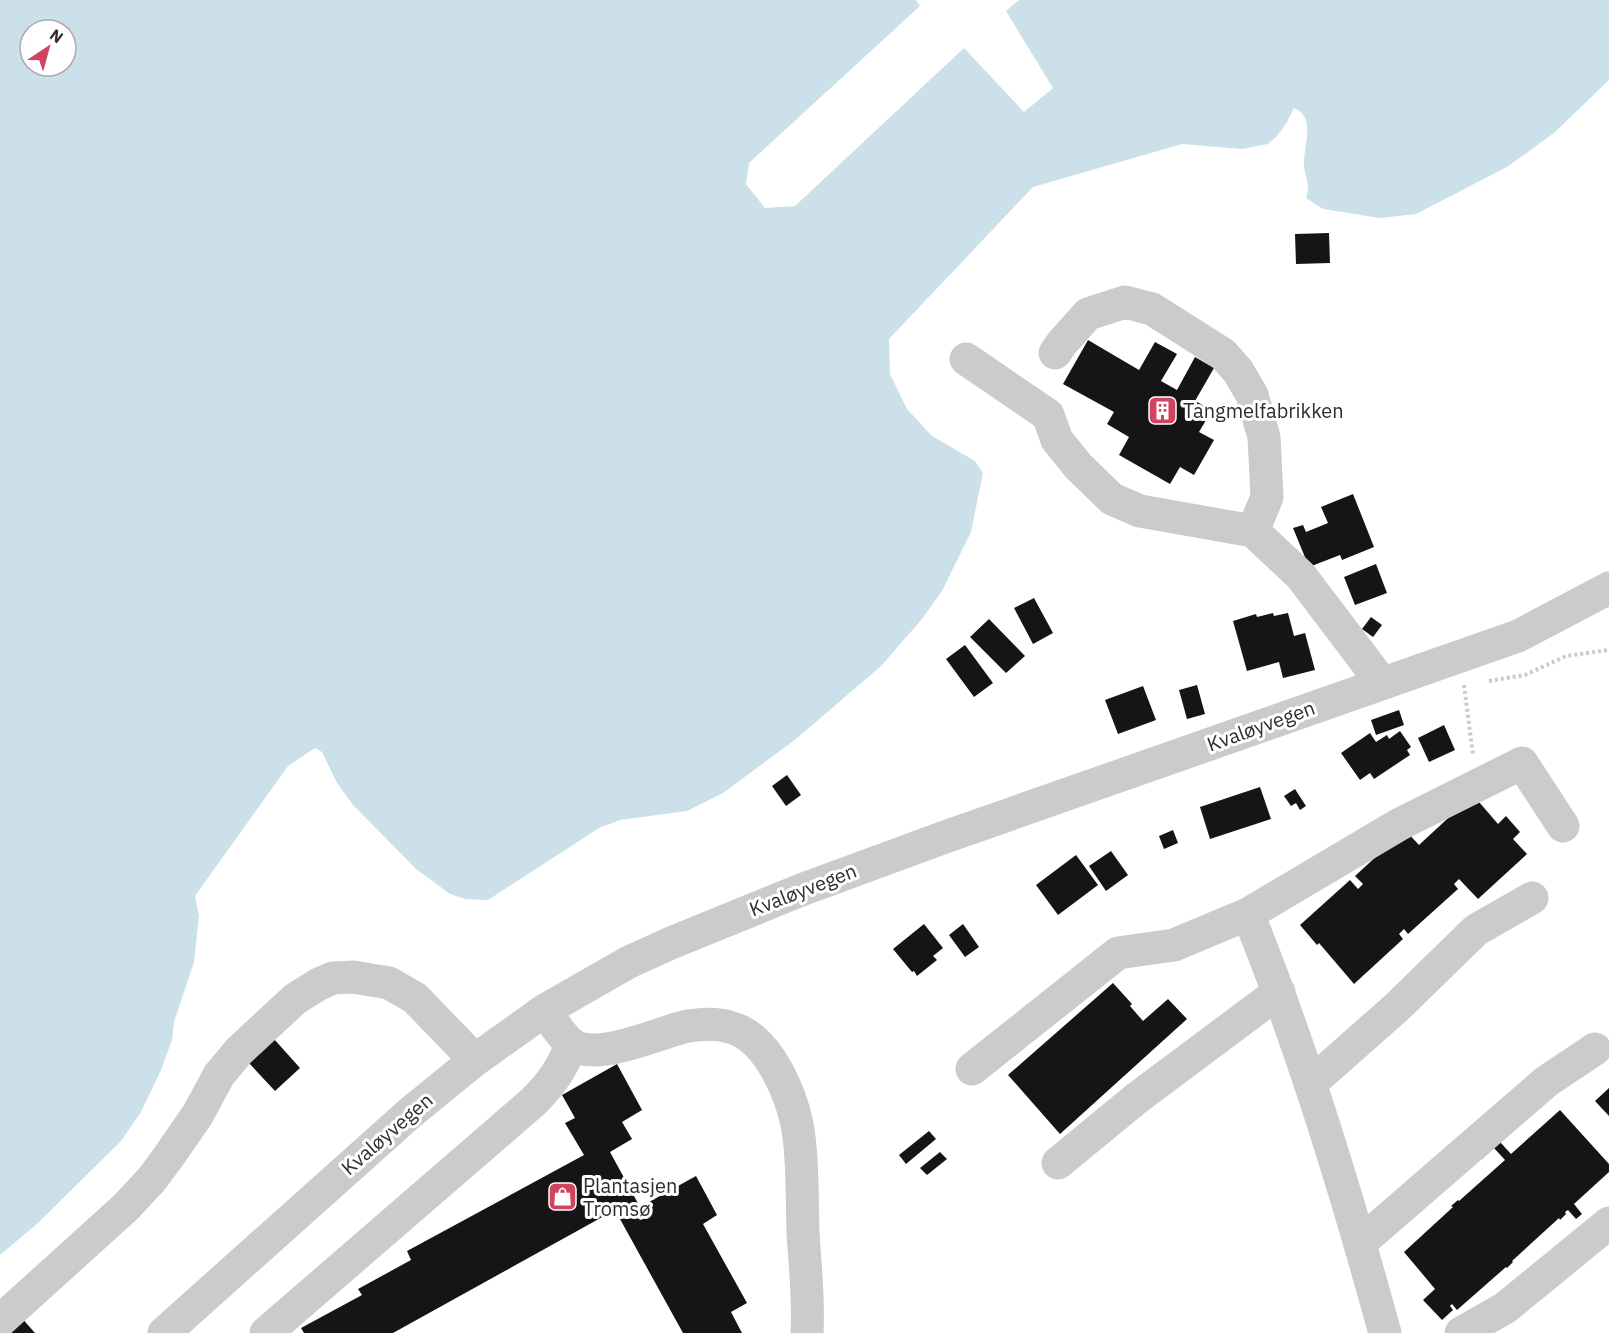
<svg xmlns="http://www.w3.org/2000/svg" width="1609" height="1333" viewBox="0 0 1609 1333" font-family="'IBM Plex Sans',sans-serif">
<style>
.water{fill:#cbe0e8;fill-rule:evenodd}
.building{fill:#151515}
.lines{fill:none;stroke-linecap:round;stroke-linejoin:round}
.path{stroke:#cbcbcb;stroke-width:4;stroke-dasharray:3 3;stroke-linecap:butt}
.minor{stroke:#cbcbcb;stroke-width:33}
.labels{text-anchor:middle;stroke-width:6;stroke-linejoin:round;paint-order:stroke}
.poi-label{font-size:20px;fill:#2e2e2e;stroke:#fff;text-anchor:start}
.street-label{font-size:20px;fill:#2e2e2e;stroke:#fff}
</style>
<rect width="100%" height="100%" fill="#fff"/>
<path class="water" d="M0,0H916L920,6L749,163L746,184L765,208L795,206L964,48L1024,112L1053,88L1006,11L1019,0H1609V80L1554,133L1507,167L1416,214L1380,218L1323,209L1306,198C1311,183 1305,179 1304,165C1303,147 1317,117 1294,108L1286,124L1277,136L1268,144L1242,149L1182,144L1033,187L889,339L890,374L907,409L932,436L975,461L983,473L971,532L942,591L922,619L881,666L796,739L723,793L687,811L620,820L599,828L488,900L465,899L450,894L416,869L354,806L337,783L322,752L315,748L288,766L195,896L199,916L194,962L174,1022L172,1040L161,1070L141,1112L121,1141L38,1223L0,1255ZM30,30H66V66H30Z"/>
<path class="building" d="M1329,233L1330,263L1296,264L1295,234Z
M1088,340L1139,370L1155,342L1177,354L1161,381L1177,390L1195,357L1214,368L1195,401L1212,410L1199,432L1214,440L1194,475L1180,467L1170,484L1119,455L1129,437L1107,424L1114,412L1063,384Z
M1353,494L1374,547L1342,560L1340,555L1309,567L1293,528L1303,525L1306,532L1328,523L1321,507Z
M1376,564L1387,593L1355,605L1344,577Z
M1034,598L1053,633L1033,644L1014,608Z
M1273,613L1274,616L1288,613L1294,636L1305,633L1315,670L1283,678L1279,662L1247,671L1233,621L1256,614L1257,617Z
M1371,617L1382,625L1373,637L1362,629Z
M989,619L1025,656L1006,673L970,637Z
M965,645L993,683L974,697L946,659Z
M1197,685L1205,714L1187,719L1179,690Z
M1143,686L1156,720L1118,734L1105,700Z
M1399,710L1404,725L1376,735L1371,720Z
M1444,725L1455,750L1429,762L1418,738Z
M1400,731L1411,747L1407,750L1410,755L1374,779L1370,773L1360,780L1341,753L1370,733L1376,742L1387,735L1389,739Z
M787,775L801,795L786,806L772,786Z
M1260,787L1271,819L1210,839L1200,807Z
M1295,789L1306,806L1300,810L1296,803L1291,806L1284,796Z
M1473,795L1498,824L1506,816L1520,832L1513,839L1527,854L1478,899L1459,879L1454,884L1458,889L1408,934L1404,929L1399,934L1403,939L1354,984L1319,943L1317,945L1300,925L1350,880L1358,889L1363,884L1355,876L1405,830L1419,845Z
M1173,830L1178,843L1164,849L1159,836Z
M1111,851L1128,875L1106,891L1089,866Z
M1076,855L1098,885L1058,915L1036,885Z
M924,924L943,948L933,956L937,960L917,976L914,971L912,972L893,949Z
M963,924L979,947L965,957L949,935Z
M1113,983L1132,1004L1130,1006L1143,1021L1168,999L1187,1019L1060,1134L1008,1075Z
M274,1039L300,1068L275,1091L248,1062Z
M617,1064L642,1110L622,1122L632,1139L610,1152L640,1207L696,1176L717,1215L703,1224L747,1303L731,1312L742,1333H683L615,1210L393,1333H304L301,1328L362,1295L358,1289L411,1260L407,1251L584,1155L565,1123L575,1118L562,1095Z
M1609,1088V1116L1595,1101Z
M1560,1110L1609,1164V1172L1574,1204L1582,1214L1576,1219L1568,1210L1565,1212L1566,1214L1560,1220L1559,1218L1512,1261L1513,1262L1507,1268L1506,1267L1457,1310L1452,1304L1450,1306L1453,1310L1442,1320L1423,1300L1435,1289L1404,1252L1453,1207L1451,1206L1458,1200L1459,1201L1505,1160L1494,1148L1482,1159L1474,1151L1500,1142L1511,1154Z
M929,1131L936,1139L906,1164L899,1155Z
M940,1152L947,1159L927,1175L920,1168Z
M20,1316L35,1333H0Z"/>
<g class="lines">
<path class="path" d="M1489,681L1525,675L1566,656L1609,650
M1464,685L1473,755"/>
<path class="minor" d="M1055,353L1062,343L1088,314L1125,302L1152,309L1223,354L1238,371L1252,395L1264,437L1267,497L1253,531
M966,359L1048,415L1057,440L1078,466L1112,499L1140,511L1253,531L1301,576L1382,683
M1248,914C1303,1050 1346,1191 1385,1333
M545,1010C552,1021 560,1034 570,1043C595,1064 659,1032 688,1026C701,1024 717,1023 729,1027C769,1036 795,1100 799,1137C803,1168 802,1201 803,1233C805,1266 809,1299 807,1333
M972,1069L1118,953L1174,945L1248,914L1400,824L1522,763L1563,826
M1310,1084L1396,1008L1476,930L1532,898
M1058,1163L1137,1098L1279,992
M1360,1243L1547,1081L1595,1049
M0,1321L126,1207L152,1179L169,1156L198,1114L219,1075L239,1051L295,999L319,984L333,978L353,977L389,983L415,998L475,1060
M164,1333L410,1113L475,1060L545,1010L629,962L671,943L801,890L945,837L1518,636L1609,588
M266,1333L533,1102C551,1084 563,1068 571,1044
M1461,1333L1505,1308L1609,1223"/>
</g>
<defs>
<symbol id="building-square" viewBox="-11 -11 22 22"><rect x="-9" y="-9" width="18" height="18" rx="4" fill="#d2435f" stroke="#fff"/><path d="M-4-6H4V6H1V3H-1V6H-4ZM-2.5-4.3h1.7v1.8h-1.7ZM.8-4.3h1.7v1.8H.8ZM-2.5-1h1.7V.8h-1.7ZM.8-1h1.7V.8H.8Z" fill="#fff"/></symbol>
<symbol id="shop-square" viewBox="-11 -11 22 22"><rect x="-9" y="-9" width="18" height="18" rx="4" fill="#d2435f" stroke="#fff"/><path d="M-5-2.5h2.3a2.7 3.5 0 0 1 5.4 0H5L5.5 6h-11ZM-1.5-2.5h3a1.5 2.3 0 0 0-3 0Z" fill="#fff"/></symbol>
</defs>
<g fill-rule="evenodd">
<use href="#building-square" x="1146" y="394" width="33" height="33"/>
<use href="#shop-square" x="546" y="1180" width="33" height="33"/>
</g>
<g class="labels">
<g class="poi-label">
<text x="1183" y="418">Tangmelfabrikken</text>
<text x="583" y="1193">Plantasjen<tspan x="583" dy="23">Tromsø</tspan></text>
</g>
<g class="street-label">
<text transform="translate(1261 726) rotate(-20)" y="7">Kvaløyvegen</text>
<text transform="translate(803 890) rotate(-21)" y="7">Kvaløyvegen</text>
<text transform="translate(387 1134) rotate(-41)" y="7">Kvaløyvegen</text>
</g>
</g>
<g transform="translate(48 48) rotate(36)"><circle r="28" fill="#ffffff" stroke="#ababab" stroke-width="1.5"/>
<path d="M0-4.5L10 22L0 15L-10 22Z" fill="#d2435f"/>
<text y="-9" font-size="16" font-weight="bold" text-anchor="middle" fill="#2e2e2e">N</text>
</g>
</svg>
